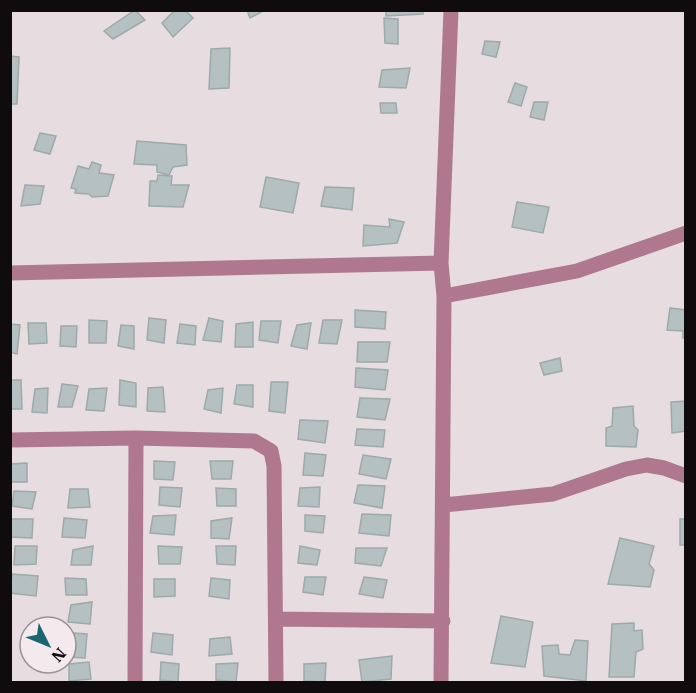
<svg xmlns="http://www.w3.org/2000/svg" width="696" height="693" viewBox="0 0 696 693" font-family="'IBM Plex Serif',serif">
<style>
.building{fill:#b4c0c1;stroke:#9da9ab;stroke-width:1.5}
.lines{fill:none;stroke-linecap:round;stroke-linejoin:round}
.minor{stroke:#af788e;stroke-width:15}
</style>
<rect width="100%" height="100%" fill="#e7dce0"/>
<path class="building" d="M135,10L145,20L113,39L104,31Z
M175,10H185L193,18L173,37L162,23Z
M247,10H263V11L250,18Z
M386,10H423V14L386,16Z
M384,18L398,19V44L385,43Z
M485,41L500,42L496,57L482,54Z
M230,48L229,88L209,89L211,49Z
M10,56L19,57L17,104H10Z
M410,68L406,88L379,87L382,70Z
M515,83L527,87L521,106L508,102Z
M534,102H548L544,120L530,117Z
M380,103H396L397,113H381Z
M40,133L56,136L50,154L34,150Z
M137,141L186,145L187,165L173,167L169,175L157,172V165L134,164Z
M92,162L101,165L99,173L114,175L108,196L92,197L89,194L75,193L76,189L71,188L78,166L89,169Z
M158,175L172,176L171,185H189L183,207L149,206L150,181H157Z
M266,177L299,183L293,213L260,207Z
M25,185L44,186L40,204L21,206Z
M325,187L354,188L352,210L321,206Z
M517,202L549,207L543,233L512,227Z
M389,219L404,222L397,243L363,246L364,225L390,227Z
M670,308L686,310V338H683V331L667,330Z
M355,310L386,312L385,329L355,327Z
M149,318L166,320L164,343L147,340Z
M209,318L223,321L221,342L203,340Z
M89,320L107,321L106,343H89Z
M323,320H342L337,344L319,343Z
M261,321H281L278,343L259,340Z
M253,322V347H235L236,324Z
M28,323H46L47,343L29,344Z
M311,323L307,349L291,346L297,325Z
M10,324L20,325L17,354L10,352Z
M180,324L196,326L195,345L177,343Z
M121,325L134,326V349L118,346Z
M61,326H77L76,347L60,346Z
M358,342H390L387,362H357Z
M560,358L562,371L544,375L540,363Z
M356,368L388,370L385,390L355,387Z
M10,380H21L22,409H10Z
M120,380L136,383V407L119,405Z
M271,382H288L285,413L269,411Z
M62,384L78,386L72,407H58Z
M237,385H253V407L234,404Z
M163,387L165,412L147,411L148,388Z
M48,388L47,413L32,412L35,389Z
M107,388L104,411L86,410L89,389Z
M223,388L221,413L204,409L208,390Z
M360,398L390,399L385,420L357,417Z
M686,401V431L672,433L671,402Z
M633,406L634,426L638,430L636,447L606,446V428L612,426L613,408Z
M300,420L328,421L325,443L298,439Z
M357,429L385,430L383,447L355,445Z
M305,453L326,455L323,476L303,475Z
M363,455L391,459L386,479L359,474Z
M154,461L175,462L173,480L154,479Z
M210,461H233L231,479H212Z
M27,463V482H10V464Z
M358,485L385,486L382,508L354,503Z
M160,487L182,488L180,507L159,505Z
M320,487L319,507L298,506L300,488Z
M216,488L236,489V506H217Z
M70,489H88L90,507L68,508Z
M14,491L36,492L32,509L12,506Z
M362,514L391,515L389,536L359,533Z
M176,515L174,535L150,533L153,516Z
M305,515L325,516L323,533L305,531Z
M64,518L87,520L85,538L62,537Z
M232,518L229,539L211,538V521Z
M10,519H33L32,538L10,537Z
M680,519H686V545H680Z
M620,538L654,546L649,564L654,570L650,587L608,584Z
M15,546H37L36,564L14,565Z
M93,546L91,565H71L73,550Z
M158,546L182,547L180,564H159Z
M216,546H236L235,565L217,564Z
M300,546L320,550L317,565L298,563Z
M356,548H387L381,566L355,563Z
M12,574L38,576L36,596L10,593Z
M305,577H326L323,595L303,592Z
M364,577L387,580L383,598L359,594Z
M65,578L86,579L87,595H66Z
M211,578L230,580L229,599L209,596Z
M154,579H175V596L154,597Z
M92,602L90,624L68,622L71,605Z
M501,616L533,622L525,667L491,663Z
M634,623V631L642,630L643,649L636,652L634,677H609L612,624Z
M73,633L87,634L85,658L66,657V637H74Z
M153,633L173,635L172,655L151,652Z
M230,637L232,654L209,656L210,639Z
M575,640L588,641L586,681L544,676L542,646L558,645L559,654L570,655Z
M392,656L391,679L362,682L359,660Z
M89,662L91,679L69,681V664Z
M161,662L179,664L178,682L160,680Z
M238,663L236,682L216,680V664Z
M326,663L325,682L304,681V664Z"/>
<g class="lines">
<path class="minor" d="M10,273L441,263
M444,296L577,271L686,233
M10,440L136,438L254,441L271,451L274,466L276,682
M444,505L553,494L626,469L647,465L664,468L686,476
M276,619L443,621
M135,682L136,438
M441,682L444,296L441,263L451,10"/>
</g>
<rect width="696" height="693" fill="none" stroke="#100c0e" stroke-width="24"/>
<g transform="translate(48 645) rotate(133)"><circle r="28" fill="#f4e9ed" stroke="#999194" stroke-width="1.5"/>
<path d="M0-4.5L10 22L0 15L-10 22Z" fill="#1a6670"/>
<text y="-9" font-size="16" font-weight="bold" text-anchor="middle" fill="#100c0e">N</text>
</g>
</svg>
